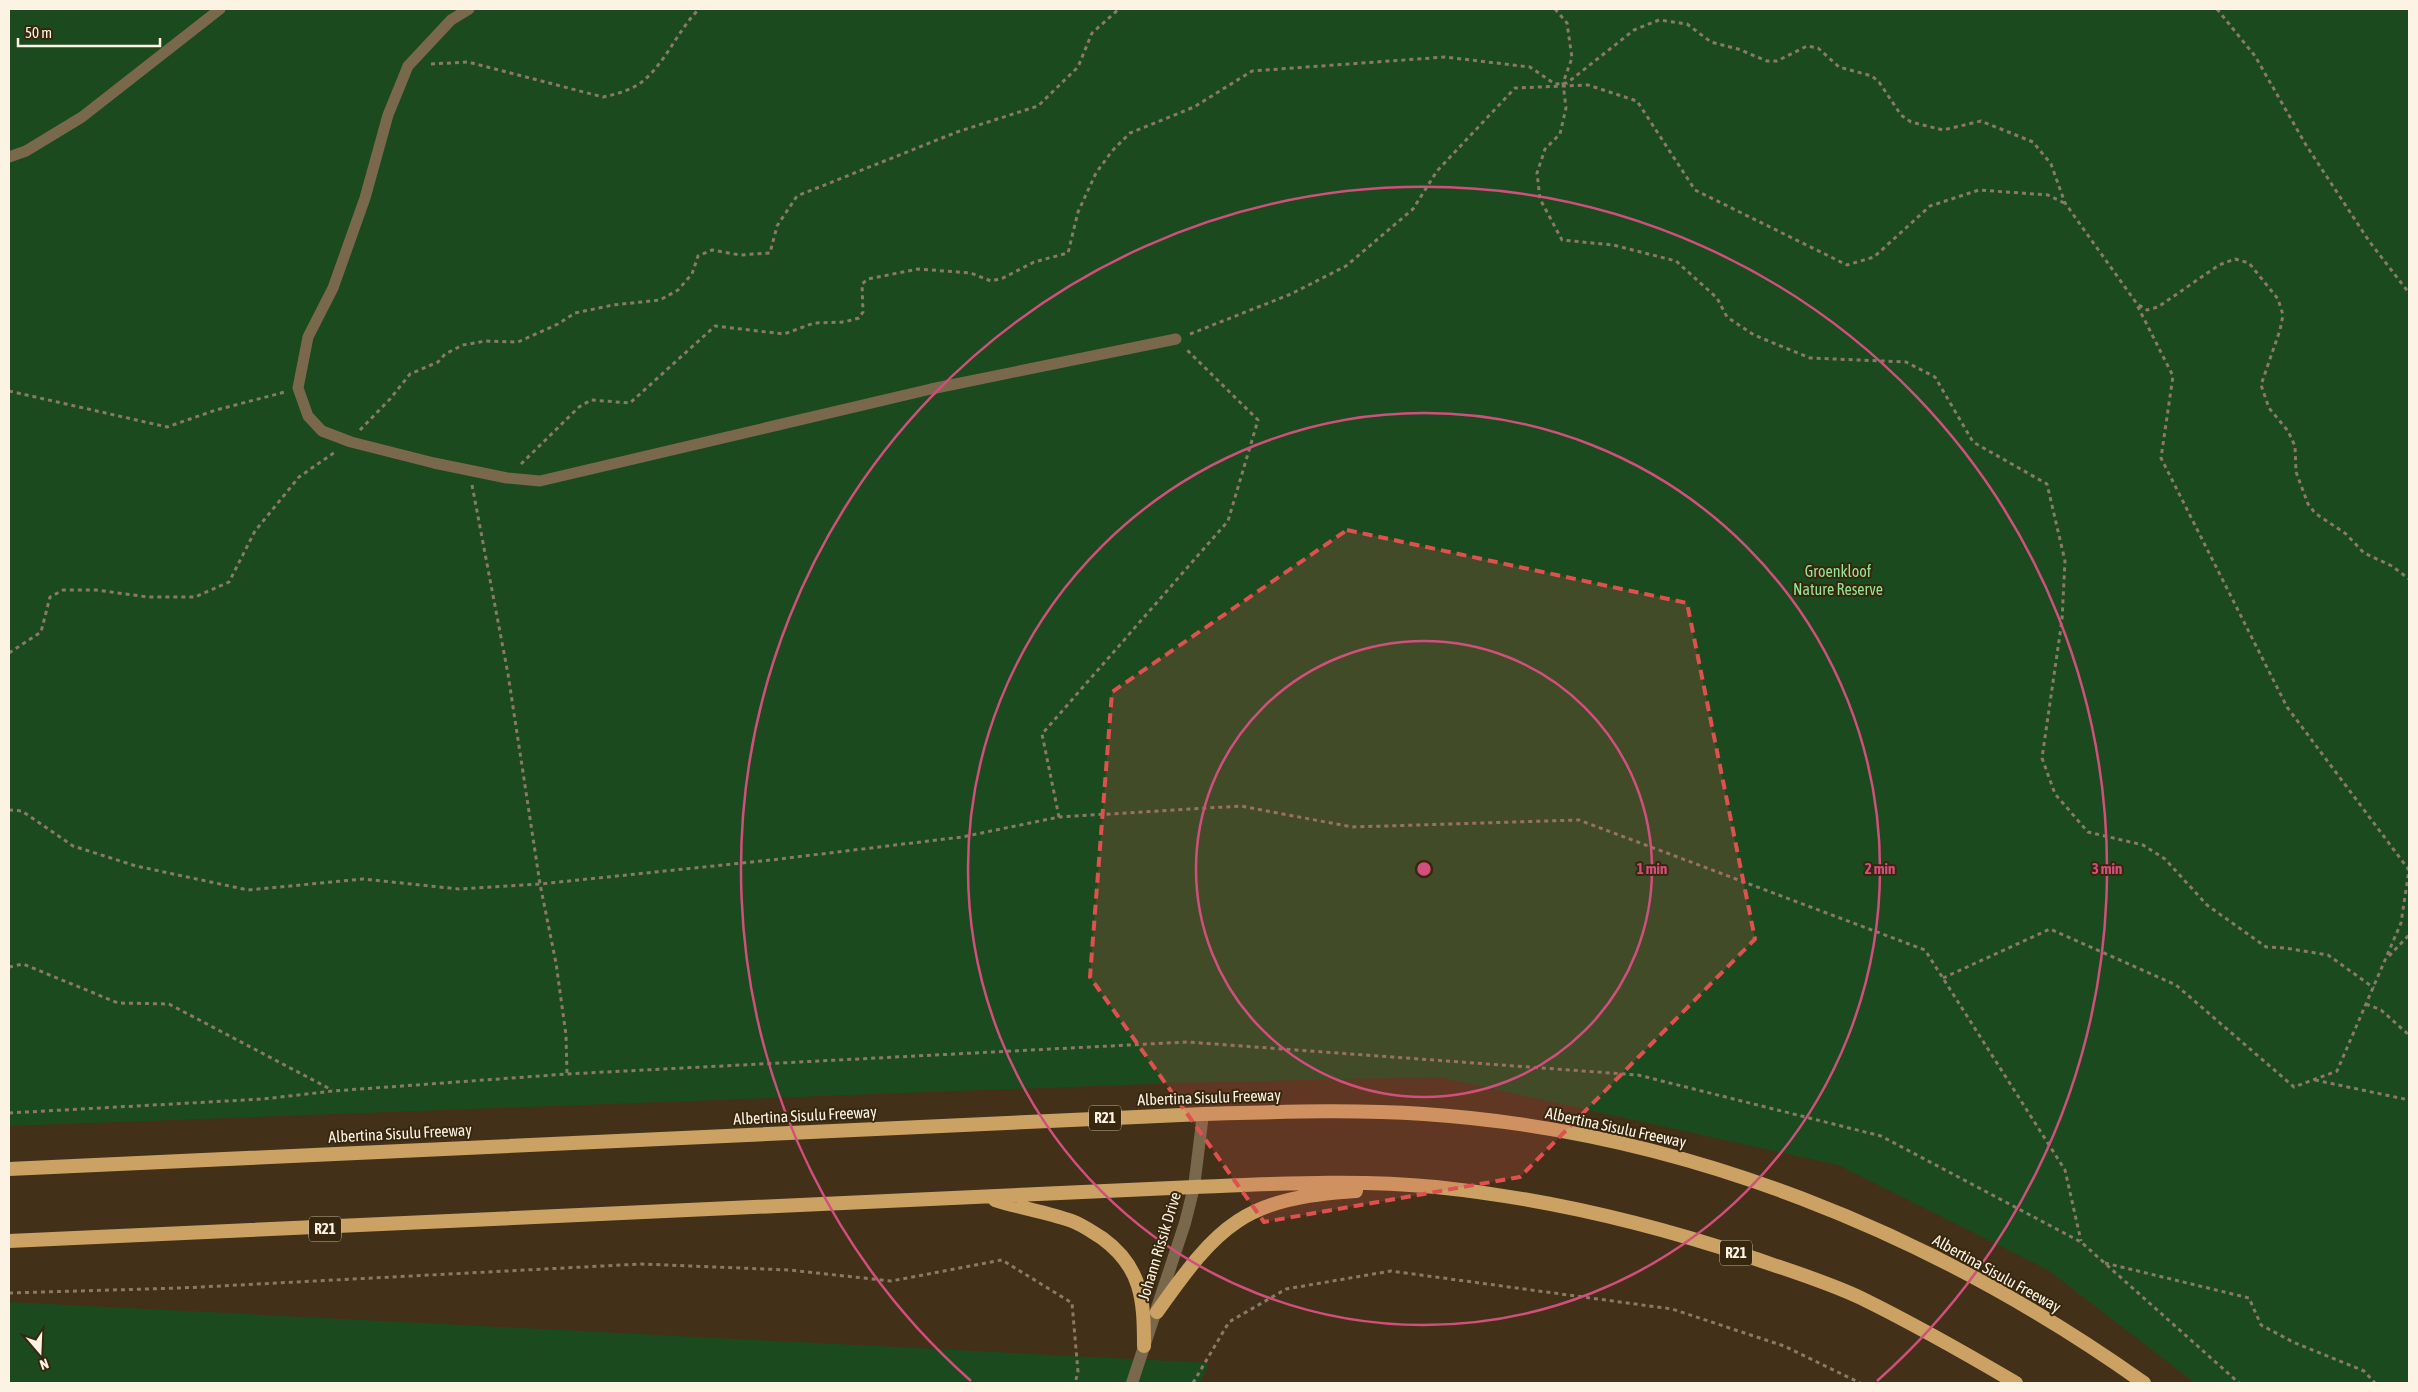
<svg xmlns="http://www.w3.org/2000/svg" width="2418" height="1392" viewBox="0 0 2418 1392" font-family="'Asap Condensed',sans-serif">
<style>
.green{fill:#1c4a1f}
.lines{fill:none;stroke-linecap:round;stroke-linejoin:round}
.path{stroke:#897a65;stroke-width:3;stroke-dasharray:4 4;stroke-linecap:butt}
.service{stroke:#7a684d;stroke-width:11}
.minor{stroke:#7a684d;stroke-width:12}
.trunk{stroke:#cca264;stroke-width:14}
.marked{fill:#de514e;fill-opacity:0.2;stroke:#de514e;stroke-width:4;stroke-dasharray:10 6;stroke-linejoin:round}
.ring{fill:none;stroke:#d14f7d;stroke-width:2.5}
.labels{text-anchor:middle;stroke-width:4;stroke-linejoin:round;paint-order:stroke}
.shield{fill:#37270e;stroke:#c2b6a4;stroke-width:1}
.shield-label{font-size:15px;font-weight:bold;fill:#fdf3e4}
.park-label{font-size:16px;fill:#95e497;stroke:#37270e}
.street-label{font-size:16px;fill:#fdf3e4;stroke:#37270e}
.centre{fill:#d14f7d;stroke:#37270e;stroke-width:2.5}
.ring-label{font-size:15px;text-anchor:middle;font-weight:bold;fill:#d14f7d;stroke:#37270e;stroke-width:4;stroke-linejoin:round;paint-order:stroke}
</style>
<rect width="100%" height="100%" fill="#423118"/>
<path class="green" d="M9,9H2409V1383H2195L2048,1270L1838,1165L1439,1077L1177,1083L9,1126Z
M9,1302L1209,1363L1200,1383H9Z"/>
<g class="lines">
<path class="path" d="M1555,9L1567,23L1572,58L1563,83L1566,108L1560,134L1545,149L1537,173L1540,199L1562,240L1613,245L1676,261L1717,298L1727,317L1754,335L1810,358L1906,362L1935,377L1973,442L2047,484L2065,561L2062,620L2042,758L2055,794L2088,832L2143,845L2165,859L2207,905L2266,947L2285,948L2328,955L2374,988
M2217,9L2255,56L2306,145L2369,241L2409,293
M431,64L468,62L603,97C617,94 632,90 643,81C666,62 678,30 699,9
M1190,334L1291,294L1346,266L1413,209L1437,171L1515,88L1588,85L1637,101L1695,190L1847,265L1874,257L1930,206L1979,190L2048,195L2064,203
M9,391L167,427L216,410L285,392
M360,430L390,399L410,374L438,362L445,354L463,345L486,341L518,342L558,324L575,313L613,305L660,300L678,290L692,274L698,256L712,250L740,255L770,253L777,226L797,196L957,132L1038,106L1078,67L1092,33L1119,9
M521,464L579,407L591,400L630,403L715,326L784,334L814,323L844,322L859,318L863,312L862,284L868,279L918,269L971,273L991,281L1003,278L1034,262L1068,253L1078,212L1096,173L1112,151L1130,133L1194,107L1252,71L1445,57L1530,67L1555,84L1567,83L1634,30L1659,20L1687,24L1711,42L1738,49L1767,61H1777L1807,46L1818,48L1839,67L1872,76L1879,82L1901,115L1911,122L1943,130L1981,121L2033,142L2051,164L2065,203L2137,304L2147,310L2158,307L2219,265L2235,259L2249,263L2278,299L2283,315L2280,330L2261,385L2269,408L2288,431L2295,446L2296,472L2308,504L2315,513L2346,534L2364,553L2392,566L2409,579
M472,485L508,674L540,884L556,963L566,1035L567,1074
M9,653L41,632L50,597L63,590H96L148,597H195L229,582L255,531L299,477L335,452
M9,810L22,811L73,846L136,866L248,890L363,879L459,889L540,884L771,860L962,837L1059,817L1241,806L1352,827L1579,820L1925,950L2065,1170L2081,1241
M1059,817L1042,734L1228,521L1258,420L1185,348
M2389,956L2409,935
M9,967L23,964L118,1003L169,1004L332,1090
M1943,978L2050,929L2176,985L2294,1087L2337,1071L2401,923L2409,870L2287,707L2161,458L2173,376L2137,305
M2366,1004L2381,1010L2409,1035
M2315,1080L2409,1100
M9,1113L263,1099L333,1091L567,1074L1187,1042L1638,1075L1881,1136L2081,1242L2239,1383
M2105,1263L2249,1298L2261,1325L2293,1342L2364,1371L2375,1383
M9,1293L181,1288L641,1264L789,1270L891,1281L1002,1260L1072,1303L1078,1372L1075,1383
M1193,1383L1229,1322L1286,1289L1391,1271L1672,1309L1784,1346L1860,1383"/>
<path class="service" d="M469,9L451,20L408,66L388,115L365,198L333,288L308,337L298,388L308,416L322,431L351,442L434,463L507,478L540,481L931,389L1176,339
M9,157L26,151L82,117L220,9"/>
<path class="minor" d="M1132,1383L1185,1223L1194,1187L1203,1114"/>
<path class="trunk" d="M9,1169L1203,1114C1276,1112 1350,1109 1424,1114C1683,1131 1933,1233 2144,1383
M995,1200C1020,1208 1047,1212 1072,1221C1083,1225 1092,1232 1102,1238C1142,1267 1144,1300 1144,1346
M9,1241L1194,1187C1274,1184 1356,1179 1436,1187C1543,1198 1645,1222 1747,1256C1785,1269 1825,1281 1861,1298C1914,1324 1965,1353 2016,1383
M1157,1312C1219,1224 1244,1198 1356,1191"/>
</g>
<path class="marked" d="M1347,530L1687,603L1755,939L1520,1177L1264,1222L1090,977L1112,692Z"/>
<g class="ring">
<circle cx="1424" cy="869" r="228"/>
<circle cx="1424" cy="869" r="456"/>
<path d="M971 1381A683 683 0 1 1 1877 1381"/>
</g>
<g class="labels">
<g class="shield">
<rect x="1089" y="1105.5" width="32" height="25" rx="4"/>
<rect x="309" y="1216.5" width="32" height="25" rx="4"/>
<rect x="1720" y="1240.5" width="32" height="25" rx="4"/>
</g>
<g class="shield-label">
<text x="1105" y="1123">R21</text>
<text x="325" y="1234">R21</text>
<text x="1736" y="1258">R21</text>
</g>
<g class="park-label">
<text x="1838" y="577">Groenkloof<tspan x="1838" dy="18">Nature Reserve</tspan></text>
</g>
<g class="street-label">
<text transform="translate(1209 1097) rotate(-2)" y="6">Albertina Sisulu Freeway</text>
<text transform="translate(805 1115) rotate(-3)" y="6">Albertina Sisulu Freeway</text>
<text transform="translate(1616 1127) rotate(12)" y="6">Albertina Sisulu Freeway</text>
<text transform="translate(400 1133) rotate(-3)" y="6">Albertina Sisulu Freeway</text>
<text transform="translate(1159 1246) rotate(-73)" y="6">Johann Rissik Drive</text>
<text transform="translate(1997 1273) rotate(29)" y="6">Albertina Sisulu Freeway</text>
</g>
</g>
<circle cx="1424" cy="869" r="8" class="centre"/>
<g class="ring-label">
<text x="1652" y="874">1 min</text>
<text x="1880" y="874">2 min</text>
<text x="2107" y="874">3 min</text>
</g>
<rect width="2418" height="1392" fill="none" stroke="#fdf3e4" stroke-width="20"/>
<g transform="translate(40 1352) rotate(161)" stroke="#37270e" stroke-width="4" paint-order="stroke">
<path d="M0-4L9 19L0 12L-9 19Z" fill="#fdf3e4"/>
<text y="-8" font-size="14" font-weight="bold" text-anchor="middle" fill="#fdf3e4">N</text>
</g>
<path d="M18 38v8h142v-8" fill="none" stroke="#fdf3e4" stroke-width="2.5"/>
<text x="25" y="38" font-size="15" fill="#fdf3e4" stroke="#37270e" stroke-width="4" paint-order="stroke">50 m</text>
</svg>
